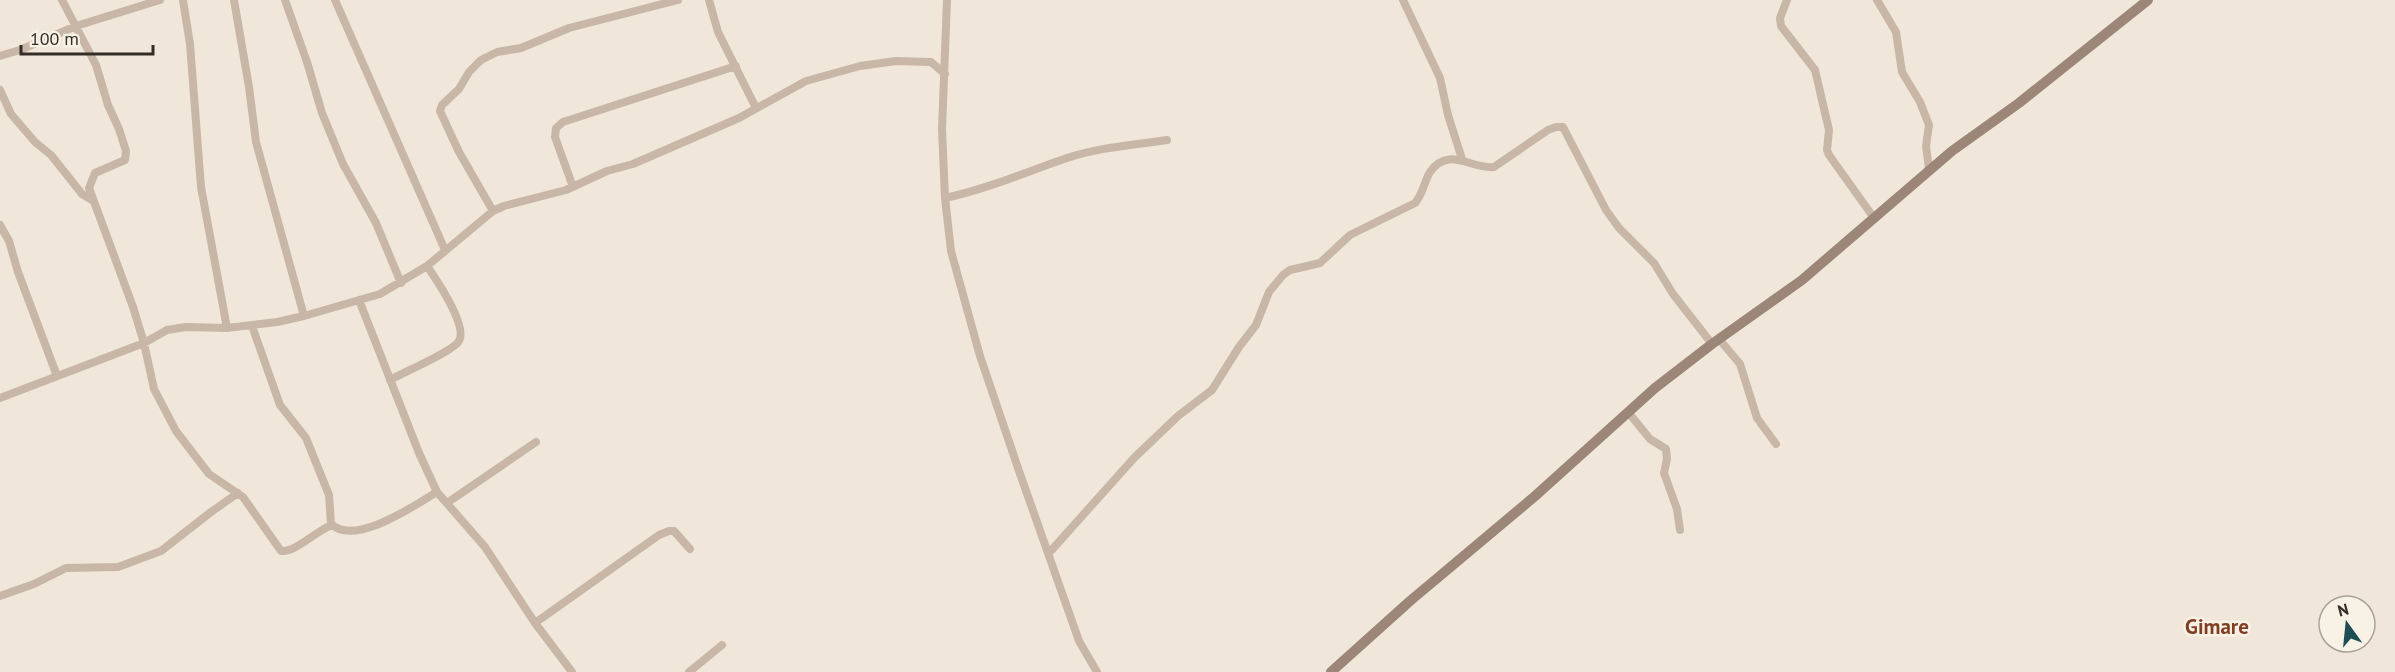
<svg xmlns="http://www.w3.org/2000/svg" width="2395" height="672" viewBox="0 0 2395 672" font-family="'PT Sans',sans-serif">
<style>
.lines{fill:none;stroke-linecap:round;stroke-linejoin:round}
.street{stroke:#c8b7a6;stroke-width:8}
.secondary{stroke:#9b8678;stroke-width:10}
.labels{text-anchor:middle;stroke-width:5;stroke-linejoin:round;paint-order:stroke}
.quarter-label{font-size:21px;font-weight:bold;fill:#803e23;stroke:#f8f1e5}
</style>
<rect width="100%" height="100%" fill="#f0e7da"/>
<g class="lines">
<path class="street" d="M62,0L96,65L108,105L119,129L126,151L125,160L95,173L89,188L133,307L144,343L154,389L176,431L209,474L243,497L281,551C295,553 317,530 332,525
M183,0L190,44L201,187L227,328
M234,0L249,87L256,142L304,316
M285,0L307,62L322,113L343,164L376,223L401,283
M335,0L445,250
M709,0L718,32L756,108
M947,0L942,129L945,198L951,251L980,356L1019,471L1079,641L1097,672
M1403,0L1440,78L1448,115L1462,159
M1787,0L1780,18L1781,26L1815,70L1829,130L1827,150L1829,155L1874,218
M1877,0L1896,32L1902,72L1920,102L1929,125L1926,146L1929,169
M0,56L20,50L76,26L160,0
M0,90L11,114L35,142L51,155L82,194L92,200
M573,187L555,137L556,128L563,122L736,66
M945,198C987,189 1026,172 1067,158C1100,147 1134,145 1167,140
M493,211L459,152L440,111L442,105L459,89L469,72L481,60L497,52L521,48L569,28L678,0
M0,225L9,241L18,272L57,376
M252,326L280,405L306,438L329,495L331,524C355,547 415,505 437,492L419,453L359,300
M1719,339L1740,364L1757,418L1776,444
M390,380C402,373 454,351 459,341C468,326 436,279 427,266
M0,398L144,343L167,330L186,327L227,328L277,322L304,316L380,294L427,266L493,211L504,206L566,190L607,171L633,164L739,118L806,81L860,66L896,61L931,62L945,74
M1628,412L1650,439L1666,449L1667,459L1664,473L1677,509L1680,530
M437,492L485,547L535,623L572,672
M447,503L536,442
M1049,553L1134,458L1178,416L1212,390L1239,347L1256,325L1269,292L1283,275L1290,270L1320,263L1350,235L1415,203C1423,194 1424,182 1430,172C1449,145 1472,170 1494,167L1548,130L1556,127H1563L1606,210L1619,228L1654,263L1673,294L1712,344
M0,596L34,584L66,568L118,567L161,551L211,512L238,493
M535,623L659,535L669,531H674L690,549
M689,672L722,645"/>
<path class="secondary" d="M1331,672L1410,601L1534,497L1655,388L1712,344L1802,280L1952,151L2019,103L2148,0"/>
</g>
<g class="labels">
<g class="quarter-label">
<text x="2217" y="634">Gimare</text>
</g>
</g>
<g transform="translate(2347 624) rotate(345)"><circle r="28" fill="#f8f1e5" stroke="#aaa299" stroke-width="1.5"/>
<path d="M0-4.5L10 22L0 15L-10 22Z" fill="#1e4d54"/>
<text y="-9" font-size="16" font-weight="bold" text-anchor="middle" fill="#342c27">N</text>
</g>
<path d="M21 45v9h132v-9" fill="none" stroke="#342c27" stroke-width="3"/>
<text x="30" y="45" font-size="18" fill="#342c27" stroke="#f8f1e5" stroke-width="4.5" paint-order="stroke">100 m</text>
</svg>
